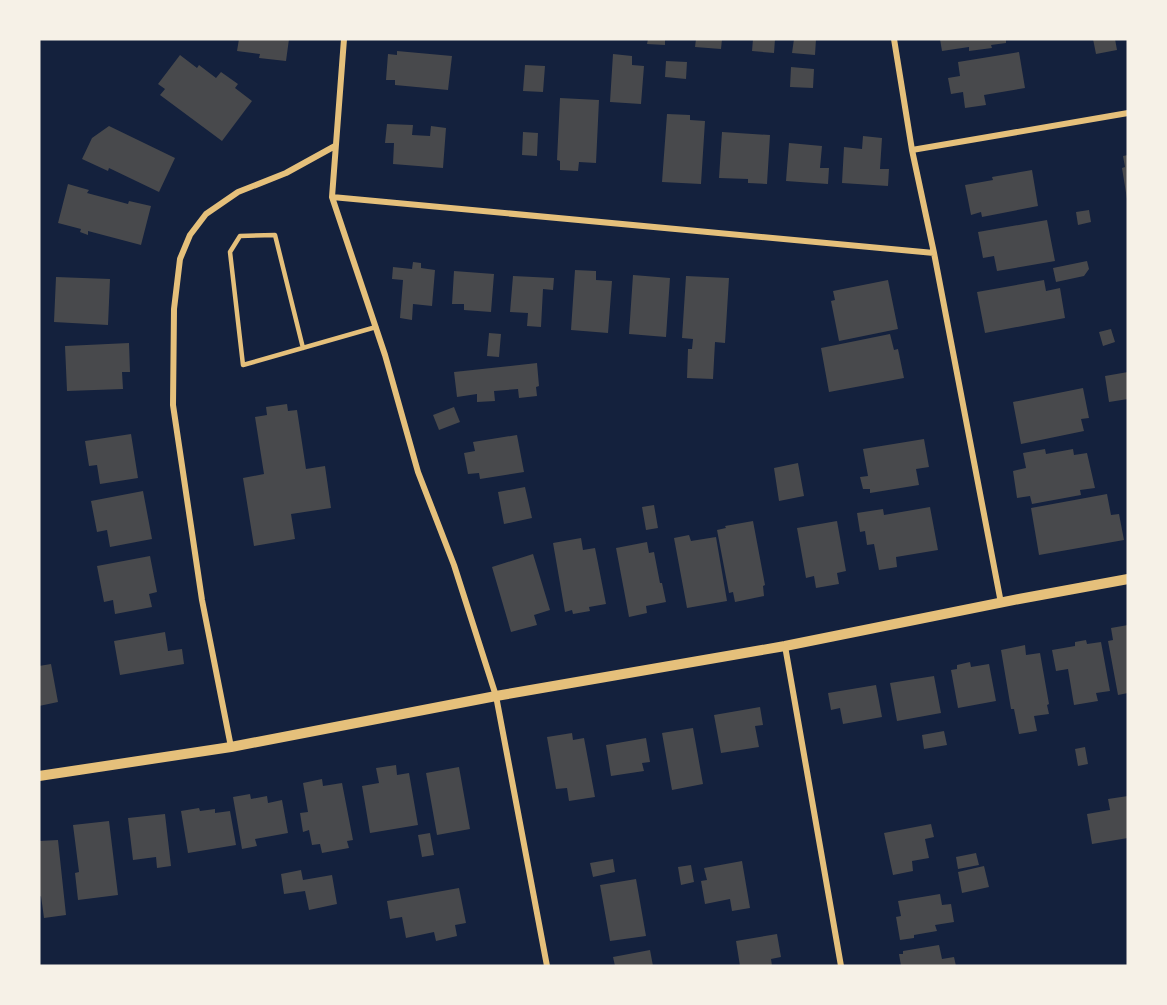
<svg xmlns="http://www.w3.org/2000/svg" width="1167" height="1005" viewBox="0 0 1167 1005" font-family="Mulish,sans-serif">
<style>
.building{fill:#48494c}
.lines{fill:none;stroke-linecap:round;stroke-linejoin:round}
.service{stroke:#e5c07b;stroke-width:4.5}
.minor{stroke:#e5c07b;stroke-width:6}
.tertiary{stroke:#e5c07b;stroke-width:10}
</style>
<rect width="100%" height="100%" fill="#14213d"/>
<path class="building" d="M239,39H289L286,61L259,58L260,54L237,51Z
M648,39H665V45L647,44Z
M696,39H722L721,49L695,47Z
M753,39H775L774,53L752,51Z
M794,39H816L815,55L792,53Z
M940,39H1006V43L991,45L992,48L969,51V47L942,51Z
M1093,39H1115L1117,50L1096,54Z
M397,51L452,56L448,90L395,85V80H386L388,54L397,55Z
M1019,52L1025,88L984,95L986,105L965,108L963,92L951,94L948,78L960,76L958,62Z
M613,54L632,56V65L644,66L641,104L610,102Z
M180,55L197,68L199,65L216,78L221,72L238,84L235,88L252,101L222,141L160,95L165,89L158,84Z
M666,61L687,62L686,79L665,77Z
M525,65L545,66L543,92L523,91Z
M791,67L814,69L813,88L790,87Z
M560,98L599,100L596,163L579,162L578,171L560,170V161L557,160Z
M667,114L690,115V120L705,121L701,184L662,182Z
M387,124L413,125L412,135L430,136L431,126L446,128L443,168L393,164L394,143H385Z
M109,126L175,158L159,192L109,168L108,171L82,159L92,138Z
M523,132L538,133L537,156L522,155Z
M722,132L770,135L767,184L748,183V179L719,178Z
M863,136L882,138L880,169H889L888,186L842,183L844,147L862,149Z
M789,143L822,146L820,168H829L828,184L786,181Z
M1128,155V199H1127L1122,168L1125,167L1123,156Z
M1032,170L1038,206L982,217L981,212L971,215L965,185L993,180L992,177Z
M68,184L89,190L87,193L128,204L129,201L151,206L141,245L88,231V235L80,232L81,229L58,223Z
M1089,210L1091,222L1078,225L1076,212Z
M1047,220L1055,261L997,271L994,256L983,258L978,232Z
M1087,261L1089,269L1084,276L1056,282L1053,268Z
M413,262L421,263V268L435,270L432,306L413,304L412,320L400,318L403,280L392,279L393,267L412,269Z
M575,270L596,271V280L612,281L608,333L571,330Z
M454,271L494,274L491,312L464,310V304H452Z
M633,275L670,278L666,337L629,334Z
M513,276L554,278L553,290L543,289L541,327L527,326L528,313L510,312Z
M686,276L729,278L725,343L715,342L713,379L687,378L688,349H692L693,339L682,338Z
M56,277L110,279L108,325L54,322Z
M888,280L898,329L839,341L831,301L835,300L833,291Z
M1044,280L1046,291L1060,288L1065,318L985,333L977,292Z
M1111,329L1115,342L1103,346L1099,332Z
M489,333L501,334L499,357L487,356Z
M890,334L894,350L898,349L904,378L829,392L821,348Z
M129,343L130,372H122L123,389L67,391L65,346Z
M537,363L539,386L536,387L537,396L519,398L518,389L494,391L495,401L477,402V394L457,397L454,372Z
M1128,372V399L1109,402L1105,376Z
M1083,388L1089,418L1081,419L1084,431L1021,444L1013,402Z
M287,404L288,411L297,410L306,469L325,466L331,508L291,514L295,539L254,546L243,478L264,474L255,417L267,415L266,407Z
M454,407L460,422L439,430L433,415Z
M131,434L138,478L100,484L97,465L89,466L85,441Z
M517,435L524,472L480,479L479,473L468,474L464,453L475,451L473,442Z
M924,439L929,467L916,469L919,485L870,493V489H863L860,477L868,476L863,449Z
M1045,449L1046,454L1073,449L1074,455L1087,453L1095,488L1080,490L1081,495L1032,504L1030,496L1017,498L1013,471L1026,468L1023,453Z
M798,463L804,496L779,501L774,468Z
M525,487L532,518L504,524L498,492Z
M143,491L152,539L110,547L107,530L97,532L91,501Z
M1107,494L1111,515L1119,514L1124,540L1039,555L1031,508Z
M654,505L658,528L646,530L642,507Z
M930,507L938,550L896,557L897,567L879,570L874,544L867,545L865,531L860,532L857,513L883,509L884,515Z
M753,521L765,585L763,586L764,596L735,602L733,592L729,593L717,530L726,528L725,526Z
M837,521L846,571L837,573L839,584L816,588L814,576L806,578L797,528Z
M689,535L691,541L716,537L727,601L687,608L674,538Z
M581,538L583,550L595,548L606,604L589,607L590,611L573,614L572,610L565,612L553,543Z
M647,542L649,553L654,552L660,583H662L666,602L646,606L647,613L629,617L616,548Z
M533,554L550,610L534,615L537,625L511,632L492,567Z
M150,556L157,592L149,594L152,607L115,614L113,600L104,602L97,566Z
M1128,625V693L1118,695L1108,641L1113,640L1111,628Z
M165,632L168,651L182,649L184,664L120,675L114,641Z
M1086,640L1087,644L1101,642L1110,691L1096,693L1098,701L1074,705L1068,669L1056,671L1052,650L1075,646V642Z
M1025,645L1026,655L1040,653L1049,704L1047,705L1049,714L1034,716L1037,731L1019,734L1014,709H1011L1001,650Z
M970,662L971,667L989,664L996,701L958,708L951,670L957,669V665Z
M51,664L58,702L39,706V666Z
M934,676L941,713L897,721L890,683Z
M876,685L882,717L843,724L840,708L831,710L828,693Z
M760,707L763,725L755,726L759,747L721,753L714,715Z
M693,728L703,784L672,790L662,733Z
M944,731L947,745L924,749L922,735Z
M572,733L573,740L584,738L595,797L569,801L567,788L556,789L547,737Z
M646,738L650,762L642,763L644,771L611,776L606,745Z
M1085,747L1088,764L1078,766L1075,749Z
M396,765L397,775L409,773L418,825L370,833L362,786L379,783L376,768Z
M459,767L470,829L437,835L426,773Z
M322,779L323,786L342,783L353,840L347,841L349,848L322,853L320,844L312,845L309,830L303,832L300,813L308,812L303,783Z
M250,794L251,799L267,796L268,803L282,800L288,833L255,839L257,846L242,849L233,797Z
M1128,796V838L1092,844L1087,814L1110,810L1108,799Z
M199,808L200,811L215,809V813L230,811L236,845L188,853L181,811Z
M165,814L171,866L157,868L156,857L133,860L128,818Z
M109,821L118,895L78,900L75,873L79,872L73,825Z
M931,824L934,837L925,839L929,858L912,861L913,871L893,875L884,833Z
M430,833L434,855L422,857L418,835Z
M58,840L66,915L44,918L41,896L39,897V841Z
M976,853L979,865L958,869L956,857Z
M613,859L615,872L593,877L590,863Z
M742,861L750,908L732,911L730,899L705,904L701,881L707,880L704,868Z
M691,865L694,882L681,885L678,867Z
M984,866L989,887L962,893L958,872Z
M301,870L303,880L332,875L337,904L309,910L305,891L284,894L281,874Z
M636,879L646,936L610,941L600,885Z
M459,888L466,923L455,925L457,936L436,941L434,932L406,938L402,917L390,919L387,901Z
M940,894L942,905L951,904L954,922L935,925L937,931L914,935V938L900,940L896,917L901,916L898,901Z
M777,934L781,957L771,959L772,966H740L736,941Z
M939,945L942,959L954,957L956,966H901L899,954H903V951Z
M650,950L653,966H615L613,957Z"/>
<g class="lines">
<path class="service" d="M303,348L275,235L240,236L230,252L243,365L376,327"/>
<path class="minor" d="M344,39L332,197L385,355L418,472L454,565L496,696L547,966
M894,39L912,150L934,253L1001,603
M912,150L1128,113
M332,197L934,253
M785,646L841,966
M231,747L202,600L173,405L174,309L180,259L190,235L206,214L238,192L286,173L335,146"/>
<path class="tertiary" d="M39,776L231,747L496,696L785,646L1019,599L1128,579"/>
</g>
<rect width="1167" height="1005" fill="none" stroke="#f6f1e7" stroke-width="81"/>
</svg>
